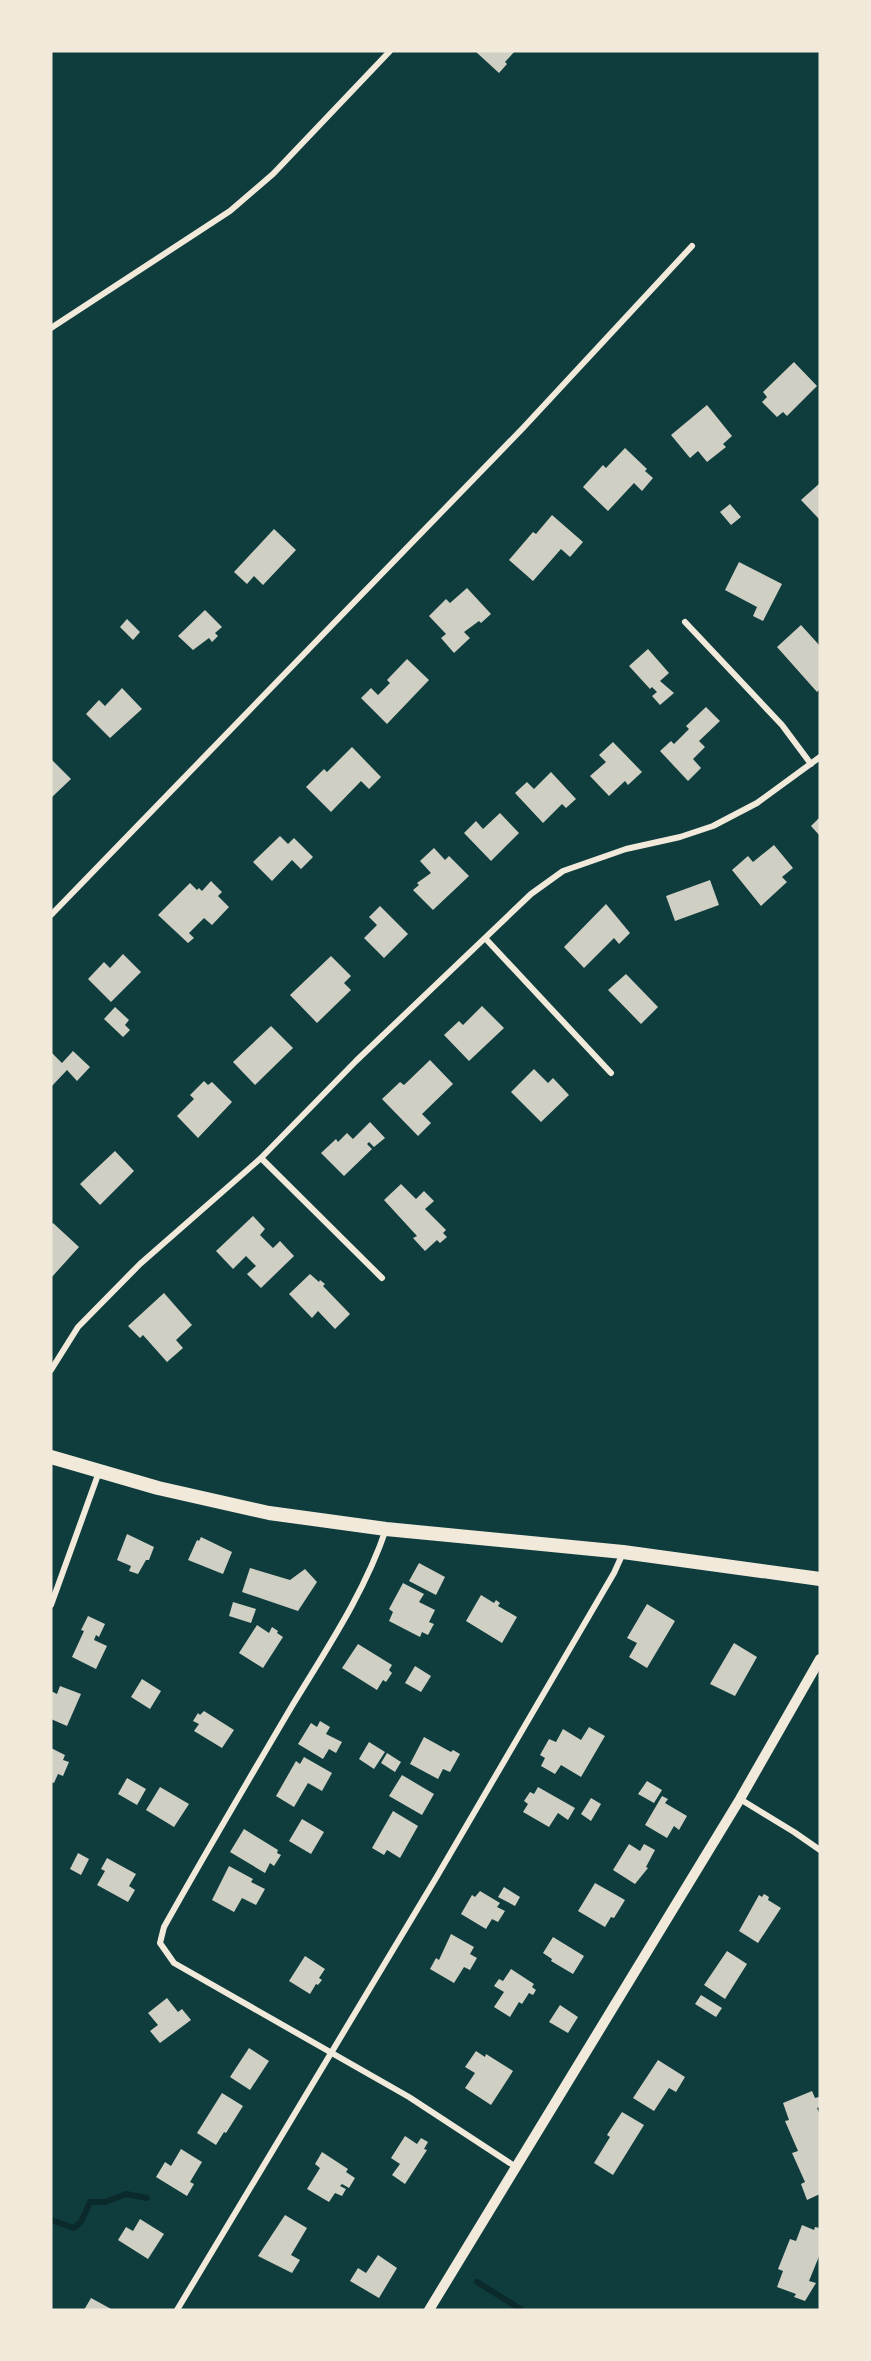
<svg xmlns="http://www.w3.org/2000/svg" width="871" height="2361" viewBox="0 0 871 2361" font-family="Georgia,serif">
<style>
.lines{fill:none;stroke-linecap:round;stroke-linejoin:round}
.stream{stroke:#0a2a2b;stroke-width:6}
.building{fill:#cfcfc3}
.minor{stroke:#f1e9da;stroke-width:6}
.tertiary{stroke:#f1e9da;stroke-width:10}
.primary{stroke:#f1e9da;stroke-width:14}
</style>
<rect width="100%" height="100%" fill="#0f3d3e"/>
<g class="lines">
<path class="stream" d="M51,2220L74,2228L81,2222L90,2202H105L126,2194L147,2198
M477,2282L522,2310"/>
</g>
<path class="building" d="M475,51H515L505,62L507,64L499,73Z
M794,362L817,386L787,416L783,412L777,417L762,402L767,397L763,392Z
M707,405L732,436L723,444L726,447L707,462L698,451L690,458L671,435Z
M625,448L647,469L645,471L653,478L642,491L634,483L608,511L583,487L603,465L606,468Z
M820,483V520L801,500Z
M730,504L741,517L731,525L720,512Z
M552,515L583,542L570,557L561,549L533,581L509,560L533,532L536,534Z
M274,529L296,550L263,585L254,576L247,584L234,572Z
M739,562L782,584L763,621L753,616L757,607L725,590Z
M467,588L491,614L481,623L479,621L464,632L470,638L454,653L441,638L446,634L429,616L446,599L450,603Z
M205,610L222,627L215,633L218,636L212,642L209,638L193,650L178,636Z
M127,619L140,632L133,640L120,627Z
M801,625L820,646V689L817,692L777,647Z
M648,649L669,673L660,681L674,693L660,705L652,696L657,692L652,687L650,689L629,666Z
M407,659L429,680L387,724L361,698L371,688L378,695L390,683L387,680Z
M122,688L142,709L110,738L86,714L99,700L105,706Z
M706,707L720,721L699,741L705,747L693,759L701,768L688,781L660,751L671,741L674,744L689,729L686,726Z
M613,742L642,772L628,785L625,781L609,796L590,776L606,762L599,755Z
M352,747L381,777L369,789L361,781L331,812L306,787L324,769L327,772Z
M51,759L71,779L51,798Z
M551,772L576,799L566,808L562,804L543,823L515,793L527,782L534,789Z
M500,813L519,833L491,861L464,833L476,821L483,829Z
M820,817V836L811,826Z
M280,836L288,844L294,838L313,857L301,869L292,860L272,881L253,862Z
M774,845L793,868L782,877L787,882L761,906L732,870L748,856L753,862Z
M434,848L445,860L449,856L469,876L433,910L413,890L419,885L417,883L431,873L420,861Z
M710,880L719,905L675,921L666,896Z
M211,881L222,892L218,896L229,907L212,925L204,918L189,933L194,938L188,943L158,915L190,883L197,890L199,888L202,891Z
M606,904L630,933L619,944L614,938L584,968L564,947Z
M380,906L408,934L384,958L364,938L377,925L369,917Z
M123,954L141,972L111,1002L88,979L104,962L110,968Z
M331,956L351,976L344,983L351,990L317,1023L290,995Z
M626,974L658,1007L641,1024L608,990Z
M482,1006L504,1028L469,1061L444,1035L459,1021L463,1025Z
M115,1007L129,1020L125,1025L130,1030L123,1037L104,1019Z
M271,1026L293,1048L255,1085L233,1062Z
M73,1051L90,1067L77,1081L67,1070L51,1087V1052L62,1063Z
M430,1060L453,1084L422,1114L431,1123L418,1136L382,1099L400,1082L404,1085Z
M534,1069L548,1083L553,1078L569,1095L541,1122L511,1092Z
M204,1081L208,1085L212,1082L232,1102L198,1138L177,1116L194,1099L190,1095Z
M370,1122L385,1138L374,1147L369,1142L367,1144L372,1149L344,1176L321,1153L336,1139L338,1142L347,1133L353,1139Z
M115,1151L134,1171L100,1205L80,1184Z
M401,1184L416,1199L424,1191L434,1201L425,1209L446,1230L443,1233L447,1237L440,1243L437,1240L425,1251L413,1238L417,1236L384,1200Z
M253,1216L265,1229L260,1235L273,1248L280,1241L294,1256L261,1288L247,1274L256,1266L246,1256L233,1269L216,1251Z
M53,1223L79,1247L51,1278V1225Z
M310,1274L319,1282L320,1280L325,1284L323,1286L350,1314L335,1329L318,1311L312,1318L289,1294Z
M164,1293L192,1325L176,1340L183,1348L167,1362L143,1335L140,1338L128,1326Z
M127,1534L154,1547L149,1560H146L138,1574L129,1571L131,1566L117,1560Z
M201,1537L232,1552L223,1574L188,1560L197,1540L199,1541Z
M419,1563L445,1577L436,1595L409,1581Z
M250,1568L290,1580L305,1569L317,1582L298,1611L242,1592Z
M403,1583L424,1594L419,1602L435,1610L429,1622L434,1624L428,1635L422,1632L420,1637L389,1621L393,1612L389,1609Z
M481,1595L494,1603L496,1600L500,1603L498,1606L517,1617L502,1643L466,1621Z
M233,1602L256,1609L251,1623L229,1616Z
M647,1604L675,1621L647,1668L629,1657L637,1643L627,1638Z
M88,1616L105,1624L99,1637L96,1635L94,1640L107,1646L96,1669L72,1657L84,1631L81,1630Z
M257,1625L269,1633L272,1627L278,1631L277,1633L283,1637L263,1668L239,1653Z
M734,1643L757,1657L735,1696L710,1684Z
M358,1644L392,1665L389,1670L392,1673L386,1682L383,1680L377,1690L342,1668Z
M415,1666L431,1676L421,1692L405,1683Z
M142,1679L161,1691L150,1709L131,1697Z
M60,1686L81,1694L67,1726L51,1719V1691L57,1694Z
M204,1711L234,1730L222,1748L194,1731L199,1724L193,1721L198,1713L200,1715Z
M320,1721L330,1727L326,1734L342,1742L336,1753L329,1749L323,1759L298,1744L311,1723L317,1727Z
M589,1727L605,1736L581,1777L561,1765L555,1774L541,1766L545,1758L540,1755L549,1739L556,1742L563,1729L581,1740Z
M424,1737L451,1752L453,1750L460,1754L450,1772L443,1769L438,1779L410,1764Z
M369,1742L385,1752L374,1769L359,1759Z
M51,1748L65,1755L63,1760L69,1762L63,1776L58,1774L54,1783L51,1782Z
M387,1753L401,1762L395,1772L381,1763Z
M304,1757L332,1773L322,1791L308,1783L294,1807L276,1796L296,1761L300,1764Z
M402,1775L434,1794L422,1815L389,1796Z
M127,1778L146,1789L137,1805L118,1794Z
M647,1781L662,1790L654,1803L638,1794Z
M160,1787L189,1804L174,1827L146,1810Z
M538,1787L575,1808L568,1820L558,1813L549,1827L523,1812L528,1804L524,1801L530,1792L534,1794Z
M662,1796L668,1799L665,1803L687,1816L679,1830L674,1826L667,1838L645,1825Z
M591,1798L601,1804L591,1821L581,1814Z
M393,1811L418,1826L400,1858L387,1850L384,1855L372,1848Z
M302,1819L324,1832L311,1854L289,1841Z
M244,1829L278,1850L277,1853L281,1855L274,1866L270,1863L265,1873L230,1852Z
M629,1844L640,1851L644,1844L655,1850L646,1867L648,1868L635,1884L613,1870Z
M78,1853L89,1859L81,1875L70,1869Z
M107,1858L136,1874L129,1886L135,1890L128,1902L97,1885L105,1871L101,1869Z
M229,1866L253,1879L251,1882L265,1889L256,1905L242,1898L234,1912L212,1900Z
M595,1883L625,1900L614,1918L611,1917L605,1927L578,1911Z
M504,1887L520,1897L515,1906L498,1897Z
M480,1891L500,1903L497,1907L505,1911L498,1922L492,1919L486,1929L461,1914L472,1895L475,1897Z
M764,1894L769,1897L768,1900L781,1908L758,1943L739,1931L759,1895L762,1897Z
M451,1934L474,1947L470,1954L477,1958L470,1970L464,1967L454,1983L430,1969L436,1958L439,1960Z
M553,1937L584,1956L573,1974L551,1961L552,1959L543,1953Z
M727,1951L747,1964L725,1999L704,1985Z
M305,1956L325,1969L319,1978L322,1980L318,1985L316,1984L310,1994L289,1981Z
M511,1969L534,1984L532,1987L536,1990L533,1995L529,1993L522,2004L519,2002L510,2017L494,2007L504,1992L494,1986L499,1979L503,1981Z
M701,1995L722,2008L716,2017L695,2004Z
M167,1998L178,2012L182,2009L191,2020L160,2043L150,2031L158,2025L148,2013Z
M560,2005L578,2017L568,2033L549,2022Z
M249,2048L269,2061L250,2090L230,2077Z
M476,2051L485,2057L486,2054L513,2071L491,2105L465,2088L475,2073L465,2067Z
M658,2060L685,2077L676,2092L669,2088L654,2111L633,2098Z
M812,2091L815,2098L819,2097L820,2101V2107L817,2108L820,2115V2194L807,2200L801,2184L805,2182L792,2153L798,2151L785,2121L789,2120L783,2103Z
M222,2093L243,2106L226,2133L224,2132L216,2145L197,2133Z
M622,2112L644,2125L613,2175L594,2163L610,2137L607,2135Z
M405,2136L417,2144L421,2138L428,2142L424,2149L427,2150L405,2184L392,2175L400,2164L391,2158Z
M181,2149L202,2162L190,2182L194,2184L187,2196L156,2177L165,2162L171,2166Z
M322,2152L348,2169L346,2172L355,2178L349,2188L342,2184L340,2186L346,2189L342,2196L335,2193L329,2202L307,2189L320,2168L315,2164Z
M285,2215L307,2228L291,2255L300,2260L292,2273L258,2256Z
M140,2219L164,2234L148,2259L118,2240L126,2227L133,2231Z
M802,2225L814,2230L815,2227L820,2228V2254L809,2281L816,2283L805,2301L794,2297L796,2294L777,2287L783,2271L778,2269L790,2239L796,2241Z
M378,2255L397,2268L379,2298L350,2281L358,2268L366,2273Z
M91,2298L113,2310H84Z"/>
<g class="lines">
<path class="minor" d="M51,328L230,211L273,174L390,51
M685,622L782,725L811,764
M51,915L523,428L692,246
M485,938L611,1073
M261,1158L382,1278
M51,1370L78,1327L140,1264L261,1158L356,1061L531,894L563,871L626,849L680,837L713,826L757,803L820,757
M386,1529C365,1592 326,1650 292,1706C249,1779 206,1852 164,1927L160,1943L174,1963L409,2097L516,2167
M51,1605L99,1472
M740,1799L794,1832L820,1850
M177,2310L436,1878L614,1573L623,1553"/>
<path class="tertiary" d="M429,2310L740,1799L820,1659"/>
<path class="primary" d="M51,1457L158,1488L269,1513L386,1529L623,1552L820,1579"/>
</g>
<rect width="871" height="2361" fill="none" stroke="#f1e9da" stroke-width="105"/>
</svg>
